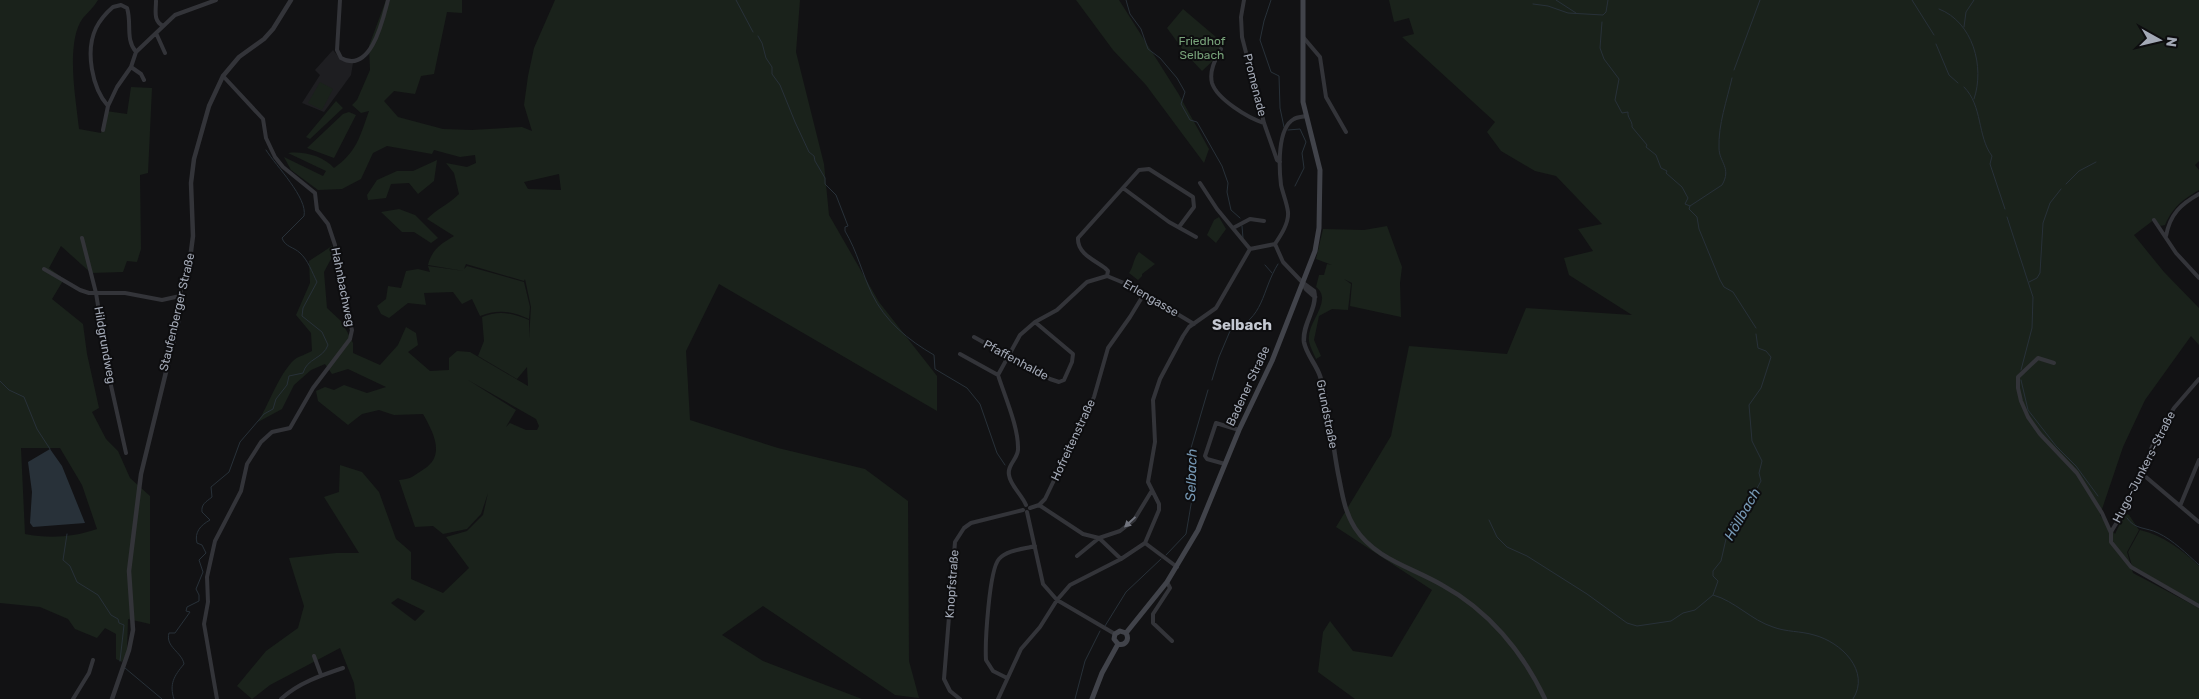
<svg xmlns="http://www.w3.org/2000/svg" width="2199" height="699" viewBox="0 0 2199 699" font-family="Rubik,sans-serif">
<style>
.built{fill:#1e1e21}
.green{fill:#1a221b;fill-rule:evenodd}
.water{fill:#283139}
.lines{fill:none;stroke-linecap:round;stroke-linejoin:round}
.stream{stroke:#283139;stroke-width:1}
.minor{stroke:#333439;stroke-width:4}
.tertiary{stroke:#333439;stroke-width:4.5}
.secondary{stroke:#41434a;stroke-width:5}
.oneway{fill:#71747e}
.labels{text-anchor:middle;stroke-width:4;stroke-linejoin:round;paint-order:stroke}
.park-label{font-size:12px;fill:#78a37a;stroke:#0d0d0f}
.street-label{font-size:12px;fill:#a3a9b6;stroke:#0d0d0f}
.water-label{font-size:14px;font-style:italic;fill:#7698b4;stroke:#0d0d0f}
.quarter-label{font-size:15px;font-weight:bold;fill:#c4c8d1;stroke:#0d0d0f}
</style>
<rect width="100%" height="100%" fill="#121214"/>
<path class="built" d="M333,50L341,60L353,63L351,75L324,112L302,103L320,75L315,70Z"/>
<path class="green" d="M0,0H98C94,7 88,12 83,18C65,42 76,100 79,129L101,133L106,111L127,114L131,87L152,88L148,173L140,175L141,249L137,262L127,261L123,272L91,273L61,246L49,268L64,279L52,299L83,324L87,354L99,408L92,412L106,439L118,451L130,478L150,496V624L128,619L127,652L122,662L116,659V634L105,628L97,638L75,629L68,619L40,607L0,603ZM21,448H60L82,485L97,529C74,537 50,539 25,534Z
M386,0H462V13L447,12L434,74L421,76L415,94L394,91L384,101L398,117L443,129L472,130L522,127L532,131L524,105L528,76L534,48L555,0H800L796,52L824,164L829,215L879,302L937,376V411L719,284L686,351L690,420L778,448L865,469L908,501L909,661L919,698L895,695L763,606L722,635L763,661L862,699H356L354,683L340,648L270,685L252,699L237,686L266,651L298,628L304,606L289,558L336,553H359L324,497L339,492L340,465L362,472L379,492L396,539L411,552V579L443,593L469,568L446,537L467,531L483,515L488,493L481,514L467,529L443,534L433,526L415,527L399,480C412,479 413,476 424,469C446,455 433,432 423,414L394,415L379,410L362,414L348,425L318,401L316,391L325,387L334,390L344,385L367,393L386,387L348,369L332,374L325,364L311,370L294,385L282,409L258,422C269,404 279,374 294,360C299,356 307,354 312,351L311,333L296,315L310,283L309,261L332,246V257L324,272L327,308L342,322L353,343V353L380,365L398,345L406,327L416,333L418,345L408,352L430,371L449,370V358L457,351L470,352L528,386L527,367L517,379L478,356L484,341L482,317C499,310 512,313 529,320V338L531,307L525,279L524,281L466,264L464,269L467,266L524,282L530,307L529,319C513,311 497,309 480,316L472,299L462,304L453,292L424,293L426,305L408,303L389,318L381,314L377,306L386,299L388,286L401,288L406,271L418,269L430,272L428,266L464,271L428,265C432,249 441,244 454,236L427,219C437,209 449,204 459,194L454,173L446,163L467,167L476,163L475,155L460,157L434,150L432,154L387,146L373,153L361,179L342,189L318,190L291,170L284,157L323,176L326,171L288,153C304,151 323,156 334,168C357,152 360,136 369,111L361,113L352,105L357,100L370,70L369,46ZM559,174L561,190L528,189L524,182ZM468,380L536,419L539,426L537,430H526L510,423L506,427L516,410ZM398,598L425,611L415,621L391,603Z
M1076,0H1119L1178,93L1209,149L1204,163L1146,85L1113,50Z
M1389,0H2199V161L2195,165L2199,170V190C2182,200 2173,207 2165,225L2160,226L2155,219L2134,235L2164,272L2199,308V345L2191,336L2145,400L2123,447L2100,515L2115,534L2125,513L2129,515L2139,530L2127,552L2133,573L2199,608V699H1355L1318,672L1323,632L1330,621L1353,651L1392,657L1432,590L1336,527L1391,436L1409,346L1507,354L1526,308L1632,315L1569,275L1564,258L1593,251L1578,229L1602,224L1556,176L1535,171L1501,151L1487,132L1495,122L1402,37L1414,34L1409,18L1394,22Z
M1183,9L1223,43L1217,57L1202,71L1186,54L1167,28Z
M320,82L333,89L322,110L308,103Z
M336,101L343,108L310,139L306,137Z
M349,112L356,115L334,158L307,148L343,114Z
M437,160L434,181L418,194L409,183L391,184L386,198L368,200L367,195L377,180L397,171H413Z
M399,209L415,215L438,238L431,243L414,232H402L381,212Z
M1219,217L1226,229L1216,243L1207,235L1214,220Z
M1387,226L1402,267L1400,283L1401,317L1350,306L1352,283L1344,279L1351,284L1348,310L1332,309L1319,316L1314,340L1321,356L1316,359C1314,354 1310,347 1309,341C1306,322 1334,301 1316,287L1319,275H1324L1327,264L1332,265L1316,259L1323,229L1364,230Z
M1139,252L1155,264L1142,274V276L1138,280L1129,273C1134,266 1133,259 1139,252Z
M2140,530C2164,536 2181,549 2199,566V604L2132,566L2128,552Z"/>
<path class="water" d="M50,449L62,466L85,523L33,527L30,523L32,492L28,462Z"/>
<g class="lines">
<path class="stream" d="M736,0L753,32
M1126,0L1130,14L1141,29L1148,49L1160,58L1177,78L1185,92L1181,104L1190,120L1197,122L1222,166L1228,183L1227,192L1231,210L1240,218
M1271,0L1264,21L1260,40L1271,72L1279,76L1280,108L1284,127
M1556,0L1576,13
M1912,0L1934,35
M1533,4L1548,6L1568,13L1603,15L1606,12L1608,0
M1939,9C1973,22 1985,67 1974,99
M1602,22L1600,48L1604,59L1619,79L1615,100L1622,113L1628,112C1627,118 1633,121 1632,127L1647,145L1646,147L1656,155L1661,168L1667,171L1666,173L1682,187L1688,198L1685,204L1690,206L1689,209L1697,217L1699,229L1720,280L1724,287L1733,292L1756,328
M1964,27L1966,12L1974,0
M758,36L762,43L766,58L772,67V74L780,85L795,122L809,152L814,156L815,161L825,178V184L836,195L848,226L845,227V231C857,251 862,273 872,294C885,321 908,340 934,355L935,369L967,388L980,404L997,453L1005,465
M1936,44L1949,75L1958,83
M1734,70L1760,0
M1964,87C1983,106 1977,136 1992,156L1990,164L2005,209
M1288,130L1300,129L1306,142L1302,153L1304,168L1295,186
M2066,184L2079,171L2096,162
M1690,206L1722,185C1732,168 1719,162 1719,148C1718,125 1727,100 1732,78
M2007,217L2033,297L2032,328L2021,370
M1242,226L1243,238
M1265,265L1272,273
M2029,282L2037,278L2040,273L2043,223L2050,203L2061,189
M1756,334L1758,348L1766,351L1771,357L1761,388L1749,405L1752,441L1762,461L1759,473L1761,481L1741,518L1726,539L1721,561L1713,571V576L1718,581L1713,595C1735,601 1751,620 1773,627C1786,632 1801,631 1814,635C1841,642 1871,671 1853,699
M1212,380L1219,357L1230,331C1265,319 1261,291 1278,264
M2021,380L2028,410L2056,446L2076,466L2098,496
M0,381L9,390L24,397L37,429L50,449
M2127,518C2135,530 2146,527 2158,533C2173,540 2187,554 2199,565
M1489,520L1497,537L1507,547L1527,556L1587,594L1627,623L1637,626L1671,621L1683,613L1695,610L1713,595
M67,534L63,560L70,566L77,582L98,595L111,615L118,619L119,623L124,625L120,661
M1166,555L1186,534L1193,493V467L1191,448L1208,390
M1105,626L1126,592L1161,559
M125,668L162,699
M174,699C169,684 174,676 184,664C182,652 165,647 169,633H175L190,612L186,611L187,607L199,601V595L196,589L203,572L199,560L206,553L202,545L197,543C194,532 201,525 210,520L202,512C201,504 206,502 212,497L211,487L229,472L240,442L264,414L273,409L276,399L287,385L289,376L303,373C307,358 323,359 328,345L322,332L302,316L303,308L317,282C312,272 308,260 300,253C294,247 285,247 282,238L304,216C308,198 276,166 266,150
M1075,699L1085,661L1100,631"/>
<path class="minor" d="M340,0L337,50L341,58C371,75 383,19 388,0
M1244,0L1241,17L1242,37L1264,123L1277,160L1280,162
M156,1C156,11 153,21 163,26
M156,33L165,53
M1303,37L1320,57L1326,97L1346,132
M1221,49C1215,60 1209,71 1212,83C1217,99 1248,118 1264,123
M131,67L141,74L144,80
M108,106C92,88 85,51 96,28C100,20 106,13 113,7L121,5L127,8C132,23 125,39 136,52
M103,130L108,106L117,87L131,67L136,52L175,15L216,0
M1200,183L1217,209L1250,249
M1123,188L1169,222L1196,237
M2154,220L2176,253L2199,278
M1233,228L1250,219L1264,221
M2166,236C2170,214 2181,204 2199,194
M82,238L96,293L110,381L126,453
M1275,244L1283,262L1303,283
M44,269L80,290L89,293H125L162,300L180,296
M1107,276L1108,271L1105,268C1094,260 1077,253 1078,238L1139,170L1149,169L1193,197L1194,207L1179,227
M1107,276L1141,290L1144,294L1194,324
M974,337L1050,379L1059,382L1064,380L1072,362L1073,354L1035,322
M960,354L998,375
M2054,363L2038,358L2018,377V388L2021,401L2028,417L2040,434L2077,473L2102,513L2111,533V542L2131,567L2199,606
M1225,464L1207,459L1205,456L1216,423L1239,430
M2140,472L2199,522
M1026,505C1022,495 1010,485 1009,475C1007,465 1017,460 1018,450C1019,428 1005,397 998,375L1020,335L1035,322L1057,310L1087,282L1107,276
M1039,505L1083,534L1099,538L1121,559
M2180,506L2199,460
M1030,508L1039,505L1045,499L1094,397L1108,348L1130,317L1144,294
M1027,512L1043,584L1057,600L1115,634
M2111,532L2123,512L2155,440L2174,408L2199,379
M1145,543L1177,567
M1077,556L1099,538L1120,531L1134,520L1151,492
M1167,582L1170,588L1153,614V623L1172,641
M314,656L321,675
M1007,678L993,671L986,660C985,643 989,570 999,559C1007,550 1024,549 1035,546
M73,699L89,673L93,660
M217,699L204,624L208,602L207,577L215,541L241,491L247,464L261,442L272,432L290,428L313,388L350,339L352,330L344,301L335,245L328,224L317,210L315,193L283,167L275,157L266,138L263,119L223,76
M281,699C298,683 322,675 343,668
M960,699L950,691L944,679L955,542L964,528L971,523L1023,510
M998,699L1021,649L1040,627L1057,600L1070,585L1121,559L1145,543L1159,510V504L1148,482L1155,442L1153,400L1160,379L1183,336L1189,327L1216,308L1250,249L1275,244C1281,235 1289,223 1288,212C1287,203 1283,194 1281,185C1279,168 1277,128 1294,119C1297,117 1302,117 1306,116"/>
<path class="tertiary" d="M1303,283L1314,291C1318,309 1302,323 1304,342C1306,354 1316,364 1320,376C1330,407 1332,442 1338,473C1342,492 1344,511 1355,528C1375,559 1411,567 1442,585C1488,610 1523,652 1545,699
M1303,283L1306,289L1315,297
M112,699L129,650L133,630L129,571L141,474L178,323L181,289L190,259L193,236L191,183L194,159L209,106L223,76L239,57L264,39L273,29L291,0"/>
<path class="secondary" d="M1126,633L1167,582L1198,530L1239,430L1272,361L1315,251L1319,228L1320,170L1303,102V0
M1118,644L1114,639L1115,634L1120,631L1126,633
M1118,644C1125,646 1130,640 1126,633
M1092,699L1102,673L1118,644"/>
</g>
<defs><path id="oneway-solid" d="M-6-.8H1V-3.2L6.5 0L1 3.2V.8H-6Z" transform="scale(1.25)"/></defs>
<use class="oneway" href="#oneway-solid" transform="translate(1130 522) rotate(137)"/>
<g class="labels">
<g class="park-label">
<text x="1202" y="45">Friedhof<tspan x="1202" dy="14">Selbach</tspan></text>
</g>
<g class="street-label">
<text transform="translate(1255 85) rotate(76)" y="4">Promenade</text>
<text transform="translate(343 287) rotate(79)" y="4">Hahnbachweg</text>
<text transform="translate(1151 298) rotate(30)" y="4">Erlengasse</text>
<text transform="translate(177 312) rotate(-77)" y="4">Staufenberger Straße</text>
<text transform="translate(105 345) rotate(80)" y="4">Hildgrundweg</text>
<text transform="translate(1016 360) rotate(28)" y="4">Pfaffenhalde</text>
<text transform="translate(1248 386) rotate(-65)" y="4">Badener Straße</text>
<text transform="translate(1327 414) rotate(79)" y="4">Grundstraße</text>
<text transform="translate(1073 440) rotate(-65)" y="4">Hofreitenstraße</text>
<text transform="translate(2144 467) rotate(-63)" y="4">Hugo-Junkers-Straße</text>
<text transform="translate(952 584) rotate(-86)" y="4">Knopfstraße</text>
</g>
<g class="water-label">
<text transform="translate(1191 475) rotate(-88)" y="5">Selbach</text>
<text transform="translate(1742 514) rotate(-60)" y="5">Höllbach</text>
</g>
<g class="quarter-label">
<text x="1242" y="330">Selbach</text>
</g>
</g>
<g transform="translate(2159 40) rotate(98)" stroke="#0d0d0f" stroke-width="4" paint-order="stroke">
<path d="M0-4L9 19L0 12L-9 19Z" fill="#a3a9b6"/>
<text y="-8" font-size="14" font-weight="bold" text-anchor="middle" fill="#a3a9b6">N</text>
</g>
</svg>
